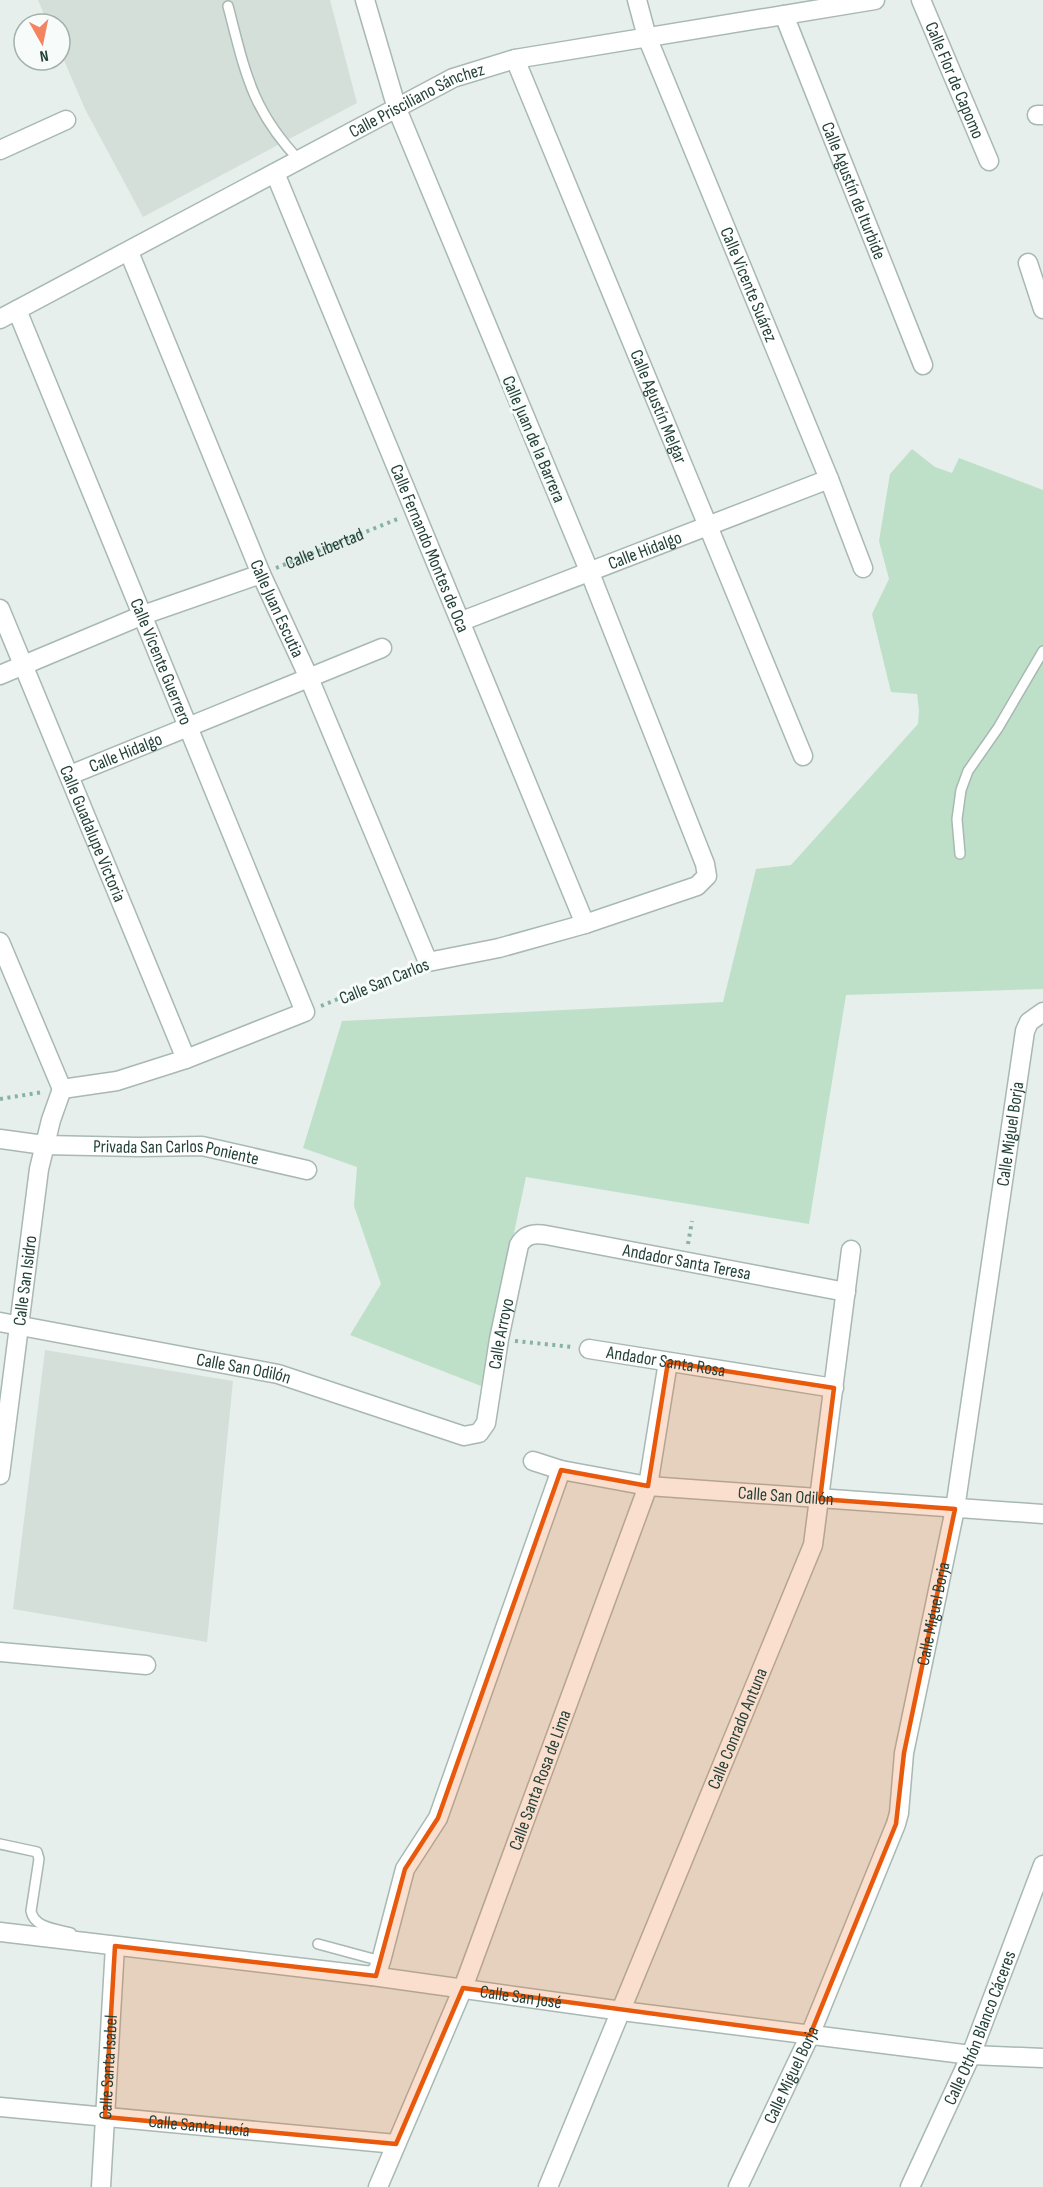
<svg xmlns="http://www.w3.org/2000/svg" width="1043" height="2187" viewBox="0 0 1043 2187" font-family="'Sofia Sans Condensed',sans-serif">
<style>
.built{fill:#d4dfda}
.green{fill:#bfe0c8}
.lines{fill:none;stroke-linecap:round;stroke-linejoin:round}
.lane-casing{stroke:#a8b8b2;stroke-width:12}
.street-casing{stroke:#a8b8b2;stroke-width:21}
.path{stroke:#86b3a5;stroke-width:4;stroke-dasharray:3 4.5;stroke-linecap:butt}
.lane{stroke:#fff;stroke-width:9}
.street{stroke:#fff;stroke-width:18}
.marked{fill:#e8590c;fill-opacity:0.2;stroke:#e8590c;stroke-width:4.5;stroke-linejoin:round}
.labels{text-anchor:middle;stroke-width:6;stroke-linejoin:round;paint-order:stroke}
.street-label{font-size:18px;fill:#24423a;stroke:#f7fbf9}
</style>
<rect width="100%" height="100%" fill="#e6efeb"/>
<path class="built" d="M38,0H330L357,103L143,217L85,109L60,51V24H48Z
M45,1350L233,1381L207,1642L13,1609Z"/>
<path class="green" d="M912,449L935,467L952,473L959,458L1043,490V989L846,995L809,1224L526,1177L481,1386L350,1335L381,1284L354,1206L357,1167L303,1148L342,1021L723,1002L756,869L791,865L918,724L919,710L917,694L891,692L872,614L889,579L879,541L890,474Z"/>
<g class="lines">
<defs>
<path id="lane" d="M228,6C245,71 251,110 300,161
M960,854L957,819L961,790L968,771L998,728L1043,651
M0,1844L37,1852L39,1859L31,1911C34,1928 57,1929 71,1933
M318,1944L381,1961"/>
<g id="street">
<path id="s2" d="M637,0L647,37L829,479L863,568"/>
<path id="s3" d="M921,0L989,161"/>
<path id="s4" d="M784,15L923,365"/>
<path id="s5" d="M515,59L803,756"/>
<path d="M1037,115H1043"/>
<path d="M0,150L66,120"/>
<path id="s6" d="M275,173L585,924"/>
<path id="s7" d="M129,252L261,574L309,678L428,962L499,948L585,924L697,886L707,876L705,864L590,573L397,109L365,0"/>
<path d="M1028,263L1043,309"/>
<path id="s8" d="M17,310L305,1012L186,1059L117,1081L62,1089"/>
<path id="s9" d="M0,319L453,78L515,59L875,0"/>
<path id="s10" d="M0,609L186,1059"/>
<path id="s11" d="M462,621L829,479"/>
<path d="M0,675L143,615L261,574"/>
<path id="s12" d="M70,775L382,648"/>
<path d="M0,942L62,1089"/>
<path id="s13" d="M0,1139L44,1145L139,1147L202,1146L307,1170"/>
<path id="s14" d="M0,1322L278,1374L464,1436L479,1433L486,1423L499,1339L519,1245C525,1234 535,1233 546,1235L846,1292"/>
<path id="s15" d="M589,1349L834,1388"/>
<path id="s16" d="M533,1461L561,1470L648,1486L1043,1514"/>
<path id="s17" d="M0,1475L39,1169L51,1120L62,1089"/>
<path d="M0,1652L146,1665"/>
<path id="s18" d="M0,1932L372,1976L622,2011L971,2055L1043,2058"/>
<path d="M372,1976L378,1970L381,1961L405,1869L438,1818L561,1470"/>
<path id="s19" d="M0,2107L396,2144"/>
<path id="s20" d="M101,2187L115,1946"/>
<path id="s21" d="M378,2187L463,1988L648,1486L668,1362"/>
<path id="s22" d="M548,2187L813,1545L851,1250"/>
<path id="s23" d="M738,2187L810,2035L896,1824L899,1813L904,1753L955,1509L1025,1031L1029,1022L1043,1012"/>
<path id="s24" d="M910,2187L971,2055L1043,1865"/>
</g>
</defs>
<use href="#lane" class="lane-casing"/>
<use href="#street" class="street-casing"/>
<g class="path">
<path id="s1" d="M276,568L400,518"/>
<path d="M321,1006L413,968"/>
<path d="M0,1099L43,1092"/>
<path d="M688,1244L692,1221"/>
<path d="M515,1341L573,1347"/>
</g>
<use href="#lane" class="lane"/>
<use href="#street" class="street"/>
</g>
<path class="marked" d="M668,1362L834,1388L820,1499L955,1509L904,1753L896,1824L810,2035L463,1988L396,2144L105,2117L115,1946L376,1976L405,1869L438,1818L561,1470L648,1486Z"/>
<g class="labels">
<g class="street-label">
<text dy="6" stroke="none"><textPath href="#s3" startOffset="87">Calle Flor de Capomo</textPath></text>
<text dy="6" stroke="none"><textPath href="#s9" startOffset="471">Calle Prisciliano Sánchez</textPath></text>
<text dy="6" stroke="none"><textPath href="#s4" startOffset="189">Calle Agustín de Iturbide</textPath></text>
<text dy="6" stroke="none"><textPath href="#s2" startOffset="306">Calle Vicente Suárez</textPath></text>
<text dy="6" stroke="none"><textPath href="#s5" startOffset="376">Calle Agustín Melgar</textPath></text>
<text transform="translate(534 439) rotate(67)" y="6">Calle Juan de la Barrera</text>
<text dy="6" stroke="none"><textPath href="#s1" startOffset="52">Calle Libertad</textPath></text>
<text dy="6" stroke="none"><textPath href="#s6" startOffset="406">Calle Fernando Montes de Oca</textPath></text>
<text dy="6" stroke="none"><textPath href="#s11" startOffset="196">Calle Hidalgo</textPath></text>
<text dy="6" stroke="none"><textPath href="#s7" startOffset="386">Calle Juan Escutia</textPath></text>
<text dy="6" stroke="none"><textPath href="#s8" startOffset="380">Calle Vicente Guerrero</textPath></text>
<text dy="6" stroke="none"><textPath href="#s12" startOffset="60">Calle Hidalgo</textPath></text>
<text dy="6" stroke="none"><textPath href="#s10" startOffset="243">Calle Guadalupe Victoria</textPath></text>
<text transform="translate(384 981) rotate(-22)" y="6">Calle San Carlos</text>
<text dy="6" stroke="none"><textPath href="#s23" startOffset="1096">Calle Miguel Borja</textPath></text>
<text dy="6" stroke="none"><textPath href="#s13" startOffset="177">Privada San Carlos Poniente</textPath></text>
<text dy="6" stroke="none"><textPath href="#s14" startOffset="862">Andador Santa Teresa</textPath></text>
<text dy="6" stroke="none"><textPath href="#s17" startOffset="196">Calle San Isidro</textPath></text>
<text dy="6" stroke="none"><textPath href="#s14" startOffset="597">Calle Arroyo</textPath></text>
<text dy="6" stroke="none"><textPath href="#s15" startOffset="78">Andador Santa Rosa</textPath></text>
<text dy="6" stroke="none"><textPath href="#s14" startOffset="248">Calle San Odilón</textPath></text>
<text dy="6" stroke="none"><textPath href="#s16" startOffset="256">Calle San Odilón</textPath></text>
<text dy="6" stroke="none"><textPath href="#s23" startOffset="610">Calle Miguel Borja</textPath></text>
<text dy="6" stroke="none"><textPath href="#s22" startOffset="496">Calle Conrado Antuna</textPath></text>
<text dy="6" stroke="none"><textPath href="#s21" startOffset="438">Calle Santa Rosa de Lima</textPath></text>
<text dy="6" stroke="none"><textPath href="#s18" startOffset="525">Calle San José</textPath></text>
<text dy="6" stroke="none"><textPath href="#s24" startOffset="174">Calle Othón Blanco Cáceres</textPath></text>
<text dy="6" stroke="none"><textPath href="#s20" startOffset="120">Calle Santa Isabel</textPath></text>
<text dy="6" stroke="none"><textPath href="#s23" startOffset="124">Calle Miguel Borja</textPath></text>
<text dy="6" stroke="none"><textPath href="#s19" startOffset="200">Calle Santa Lucía</textPath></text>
</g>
</g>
<g transform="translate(42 42) rotate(171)"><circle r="28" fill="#f7fbf9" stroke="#a3b1ad" stroke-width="1.5"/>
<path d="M0-4.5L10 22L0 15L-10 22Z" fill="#f4845f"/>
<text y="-9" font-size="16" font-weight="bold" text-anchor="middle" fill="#24423a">N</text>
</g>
</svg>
